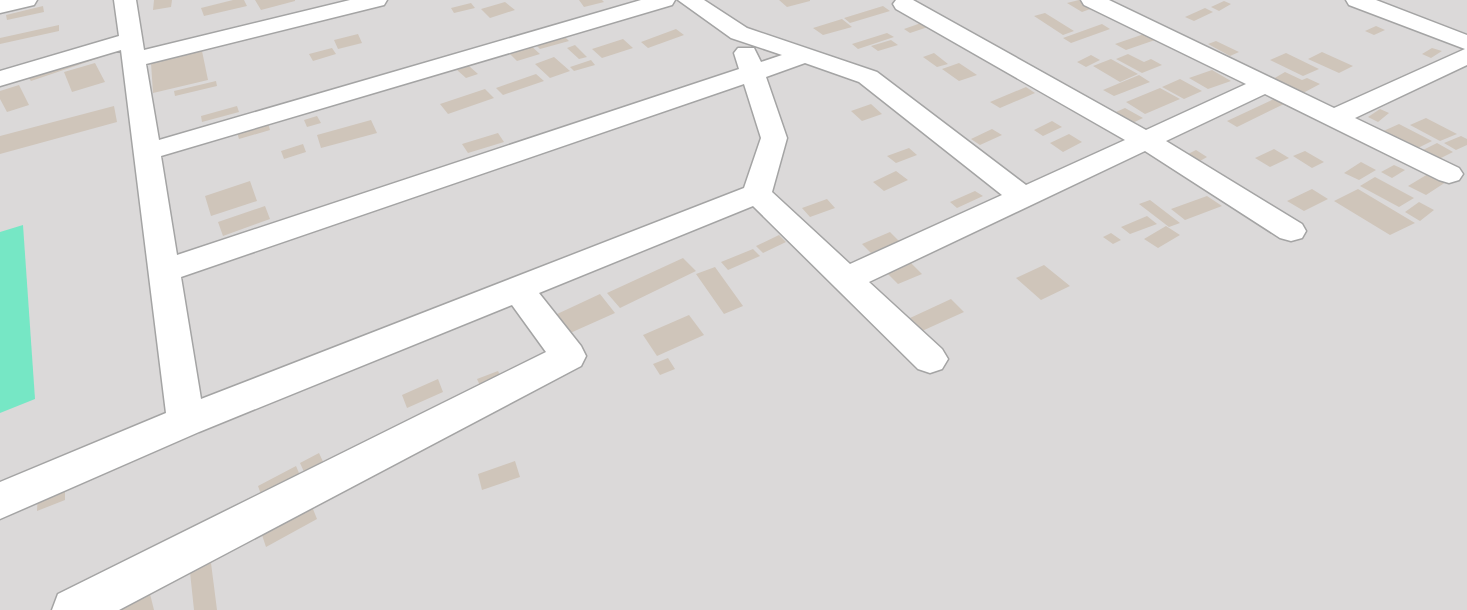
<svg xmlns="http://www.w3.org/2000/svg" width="1467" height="610" viewBox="0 0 1467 610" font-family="Raleway,sans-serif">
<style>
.residential{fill:#dbd9d9}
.pitch{fill:#76e7c5}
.building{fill:#cfc5ba}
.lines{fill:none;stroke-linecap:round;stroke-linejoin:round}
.minor-casing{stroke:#a4a4a4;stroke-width:3}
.minor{fill:#fff;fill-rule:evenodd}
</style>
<rect width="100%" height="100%" fill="#efece1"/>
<path class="residential" d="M0,0H1467V610H0Z"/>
<path class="pitch" d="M23,225L35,399L0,413V232Z"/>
<path class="building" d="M154,0H172L171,7L153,10Z
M233,0H244L247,6L204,16L201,8Z
M255,0H295V1L261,10Z
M579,0H602L604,2L584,7Z
M779,0H810V1L787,7Z
M1079,0L1093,8L1082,12L1067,3Z
M1224,1L1231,4L1219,11L1211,7Z
M505,2L515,10L490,18L481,9Z
M471,3L475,8L454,13L451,8Z
M43,6L44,12L7,20L6,15Z
M883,6L890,11L850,23L844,18Z
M1205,8L1213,12L1194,21L1185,17Z
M1045,13L1074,31L1063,35L1034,16Z
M842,19L852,27L823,35L813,28Z
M921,23L928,27L910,33L904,29Z
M1102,24L1110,29L1071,43L1063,38Z
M59,25V31L0,44V38Z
M1376,26L1385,30L1374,35L1365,31Z
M676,29L684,35L648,48L641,42Z
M887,33L894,37L858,49L852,44Z
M358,34L362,43L338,49L334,40Z
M562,34L569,41L540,49L533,42Z
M1144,34L1155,40L1126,50L1115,44Z
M623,39L633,48L602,58L592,49Z
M891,40L898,45L878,51L871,46Z
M1216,41L1239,52L1230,56L1208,44Z
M530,45L540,54L517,61L508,52Z
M575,45L587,57L579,59L567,48Z
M332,48L336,54L313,61L309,54Z
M1432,48L1442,51L1431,58L1422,54Z
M202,51L208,80L153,93L151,63Z
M1322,52L1353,66L1339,73L1308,59Z
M934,53L948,64L937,67L923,57Z
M1286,53L1319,69L1303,76L1270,60Z
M96,54L99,58L31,81L28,77Z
M1128,54L1144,62L1151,59L1162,65L1142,73L1116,59Z
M1091,55L1100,60L1086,67L1077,62Z
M554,57L570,71L550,78L535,64Z
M1111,59L1138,74L1120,82L1093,66Z
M591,60L595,65L574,71L570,67Z
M95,63L105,82L72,92L64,72Z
M959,63L977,75L959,81L942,69Z
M469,66L478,74L466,78L457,70Z
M1212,70L1231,81L1208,89L1189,78Z
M1285,72L1302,80L1307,78L1320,84L1303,93L1273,79Z
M536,74L544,81L503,95L496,88Z
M1139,75L1150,82L1114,96L1103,90Z
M1180,79L1202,91L1184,99L1162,87Z
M216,81L217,86L175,96L174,91Z
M19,85L29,105L7,112L0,99V91Z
M1026,87L1035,93L1000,108L990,102Z
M1160,88L1180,99L1145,114L1126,102Z
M485,89L494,98L448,114L440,104Z
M1274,99L1284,104L1237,127L1227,121Z
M871,104L882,114L862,121L851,111Z
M114,106L117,122L0,154V136Z
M237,106L239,112L202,122L201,116Z
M1125,108L1143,118L1126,126L1109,115Z
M1380,109L1389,113L1378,122L1368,117Z
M317,116L321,123L307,127L304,120Z
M1426,118L1457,134L1440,141L1410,125Z
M371,120L377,133L321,148L317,135Z
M1052,121L1062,127L1043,136L1034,130Z
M268,123L270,130L239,139L237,132Z
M1399,124L1432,141L1412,151L1379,133Z
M992,129L1002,135L980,145L971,139Z
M498,133L504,142L468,153L462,144Z
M1069,134L1082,142L1063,152L1050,143Z
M1461,136L1467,139V145L1456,150L1444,143Z
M1437,143L1453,152L1431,163L1415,154Z
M303,144L306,152L284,159L281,151Z
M909,148L917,155L896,163L887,156Z
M1274,149L1289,158L1270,167L1255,158Z
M1196,150L1207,157L1200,161L1188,154Z
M1305,151L1324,162L1312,168L1293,156Z
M1361,162L1376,170L1359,180L1344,173Z
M1394,165L1405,170L1392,178L1381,172Z
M896,171L908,180L884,191L873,182Z
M1428,174L1446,182L1426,195L1408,186Z
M1375,177L1414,198L1399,207L1360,186Z
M250,181L257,201L211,216L205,196Z
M1312,189L1328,199L1304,211L1287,201Z
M1358,189L1415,223L1390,235L1334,201Z
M975,191L983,196L957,208L950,202Z
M1207,196L1222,206L1185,220L1171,209Z
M827,199L835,208L810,217L802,208Z
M1150,200L1180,223L1169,227L1139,204Z
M1419,202L1434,210L1420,221L1405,212Z
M265,206L270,219L223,236L218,222Z
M1147,216L1157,224L1130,234L1121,227Z
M1166,226L1180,235L1158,248L1144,239Z
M890,232L899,241L871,253L862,244Z
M1111,233L1121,240L1113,244L1103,237Z
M779,235L786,242L763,253L756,246Z
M753,249L760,256L728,270L721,262Z
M683,258L696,271L620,308L607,293Z
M911,263L922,274L898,284L887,273Z
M1044,265L1070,286L1041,300L1016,278Z
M715,267L743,306L724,314L696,274Z
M600,294L615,313L568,334L555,315Z
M951,299L964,312L922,331L910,318Z
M689,315L704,335L657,356L643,335Z
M668,358L675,369L660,375L653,364Z
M498,371L504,383L483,392L477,379Z
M438,379L443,392L407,408L402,395Z
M319,453L325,466L306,476L300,463Z
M515,461L520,477L482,490L478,474Z
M296,466L302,480L263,500L258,486Z
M65,483V500L37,511L38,494Z
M309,499L317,519L266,547L259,526Z
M211,563L217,610H194L190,572Z
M148,586L154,610H101Z"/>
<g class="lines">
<defs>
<path id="minor" d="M0,0H37L34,5L0,13Z
M114,0H136L144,50L350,0H387L384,5L146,64L159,140L641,0H675L672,5L161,156L177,255L739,69L734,53L738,48H754L761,62L782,55L731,38L678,0H704L747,28L877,72L1026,185L1125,140L896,9L893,4L896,0H913L1146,130L1246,84L1084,5L1081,0H1109L1334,108L1465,49L1349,5L1346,0H1376L1467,35V65L1355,118L1459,168L1463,174L1459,180L1449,183L1439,180L1265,94L1166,141L1302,224L1306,231L1302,238L1291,241L1280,238L1145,151L869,282L942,349L948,359L942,369L930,373L918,369L753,206L539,293L581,346L586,356L581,366L119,610H52L58,594L546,352L512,305L199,432L0,519V482L166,413L121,50L0,86V71L119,36ZM805,63L859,82L1002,195L850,264L772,192L787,138L766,77ZM744,84L761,138L744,188L201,399L181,277Z"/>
</defs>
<use href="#minor" class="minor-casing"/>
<use href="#minor" class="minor"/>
</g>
</svg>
